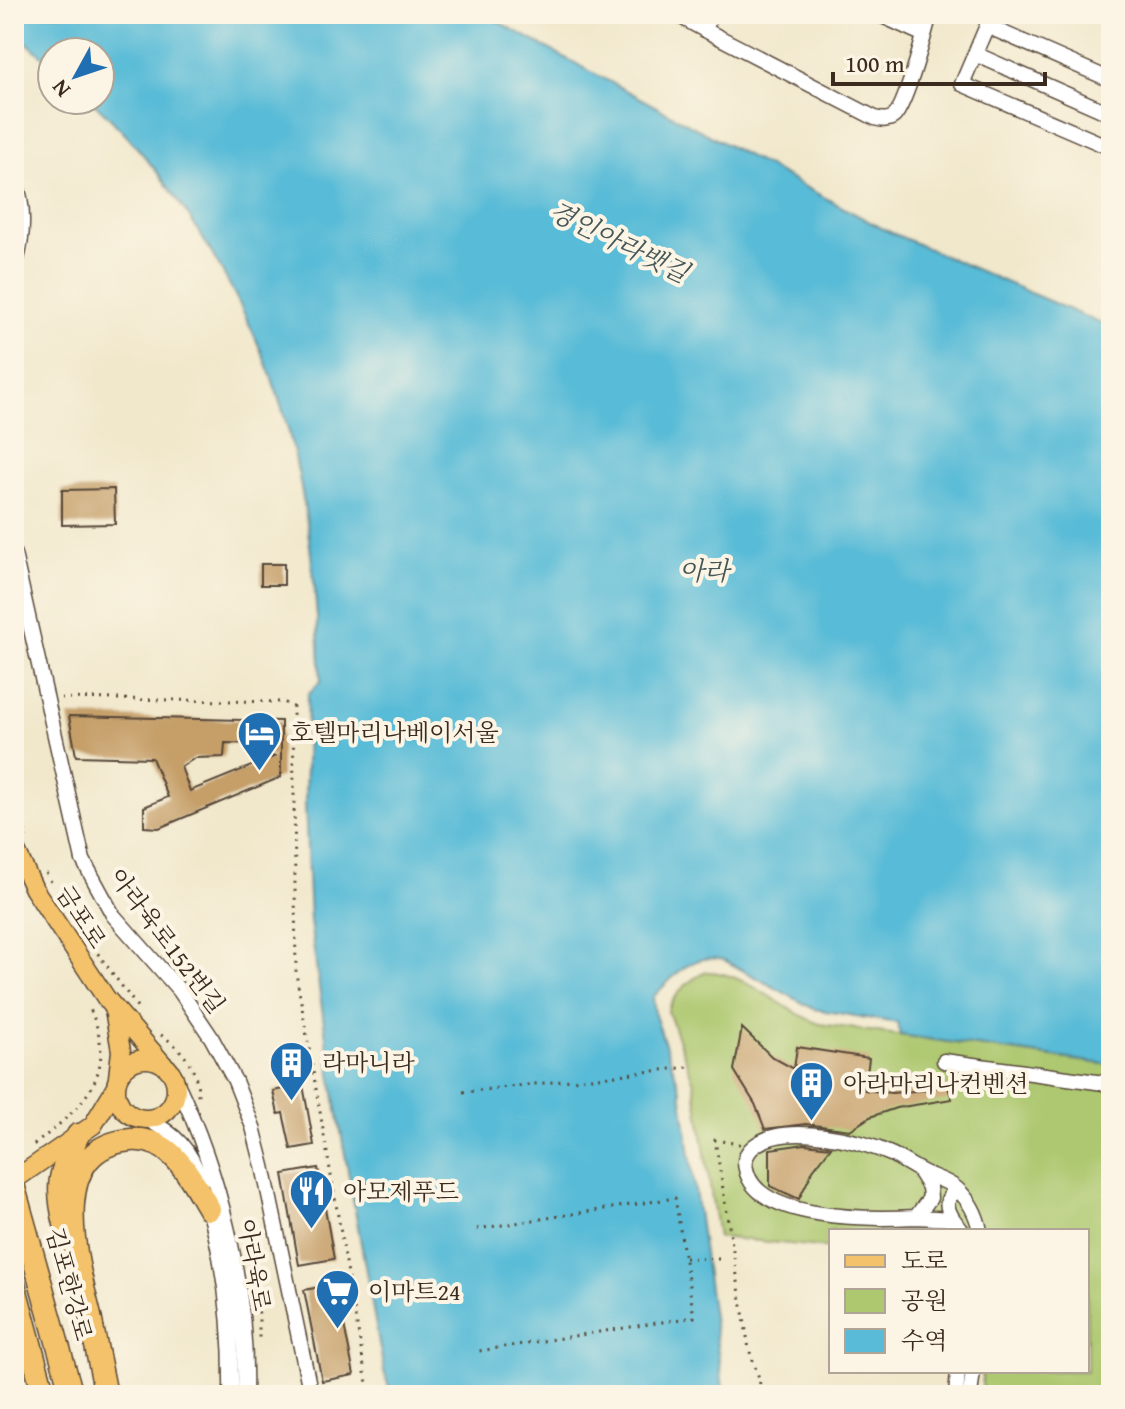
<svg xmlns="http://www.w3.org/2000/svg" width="1125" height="1409" viewBox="0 0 1125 1409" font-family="'Gentium Book Plus','Noto Serif KR',serif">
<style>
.green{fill:#adc86f;stroke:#747946;stroke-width:2}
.water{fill:#59bbd7;stroke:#4a727a;stroke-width:2}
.building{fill:#c59e68;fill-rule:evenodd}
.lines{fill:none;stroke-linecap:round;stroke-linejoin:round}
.minor-casing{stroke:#564638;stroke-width:17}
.major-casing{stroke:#564638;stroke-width:21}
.highway-casing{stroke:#564638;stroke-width:25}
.path{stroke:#564638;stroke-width:3;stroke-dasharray:2 6;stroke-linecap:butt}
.minor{stroke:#fff;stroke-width:14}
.major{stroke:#f4c26a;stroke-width:18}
.highway{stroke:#f4c26a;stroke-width:22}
.labels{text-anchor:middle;stroke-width:8;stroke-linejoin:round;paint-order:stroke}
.poi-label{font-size:24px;fill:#3b2a1e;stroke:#fcf5e5;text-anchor:start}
.street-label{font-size:24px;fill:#3b2a1e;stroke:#fcf5e5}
.water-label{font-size:26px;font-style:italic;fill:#445656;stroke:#fcf5e5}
</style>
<rect width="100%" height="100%" fill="#fcf5e5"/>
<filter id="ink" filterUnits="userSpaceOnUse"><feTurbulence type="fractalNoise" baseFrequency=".0125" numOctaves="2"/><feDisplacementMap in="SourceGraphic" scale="16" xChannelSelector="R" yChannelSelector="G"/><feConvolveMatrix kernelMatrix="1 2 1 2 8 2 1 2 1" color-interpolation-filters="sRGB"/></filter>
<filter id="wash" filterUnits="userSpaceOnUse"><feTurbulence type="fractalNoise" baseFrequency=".006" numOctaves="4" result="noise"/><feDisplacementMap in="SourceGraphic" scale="32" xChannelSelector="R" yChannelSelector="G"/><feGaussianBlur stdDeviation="1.8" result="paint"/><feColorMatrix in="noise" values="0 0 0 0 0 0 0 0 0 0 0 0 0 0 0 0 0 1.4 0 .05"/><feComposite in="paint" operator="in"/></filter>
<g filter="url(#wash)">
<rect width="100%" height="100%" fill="#f1e8cc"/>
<path class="green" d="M707,972C745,971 784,1012 820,1024L1111,1065V1395H986L982,1385V1371H1087V1231H831V1248L718,1237L694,1083L668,1011C673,996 691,977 707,972Z"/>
<path class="water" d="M14,14H484L883,229L1111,328V1065L900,1035L897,1023L814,1009L724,960C692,951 674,977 653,997L655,1015L681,1091L724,1395H391L384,1371L333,1088L310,922L305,802L308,694L321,681C317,605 311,527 294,453C266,329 184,185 91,100H100V52H52V65L14,31Z"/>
<g id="blocks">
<path class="building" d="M114,489L115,524L62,525V490Z
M261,564H284V585H261Z
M69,716L281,721V777L159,828L144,827V807L168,797L152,758L76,756ZM225,743L262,744V757L276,756L190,791L181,767L195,758L224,757Z
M742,1028L772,1057L794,1069L797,1047L869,1058L865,1090L892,1093L925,1090L947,1084L952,1099L896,1108L870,1117L850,1130L806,1124L765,1129L755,1104L734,1070Z
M303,1085L314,1145L291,1149L283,1113L278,1114L273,1091Z
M805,1144L831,1147L813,1170L799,1199L770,1186V1149Z
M318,1168L334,1259L299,1265L283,1174Z
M336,1284L354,1375L322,1381L304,1290Z"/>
</g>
</g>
<g filter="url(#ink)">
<use href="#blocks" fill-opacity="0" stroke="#564638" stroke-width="2"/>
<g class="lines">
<defs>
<path id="minor" d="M676,14L705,30L711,14
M878,14L924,35
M992,14L962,84L1111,148
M987,26L1111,80
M705,30L875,118C881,120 887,121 893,117C905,109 925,32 930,14
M975,54L1111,114
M14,177C26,208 24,238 14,269
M14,554L83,860L113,915L180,991L211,1037L235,1081L253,1127L263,1166L311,1395
M944,1061L1111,1084
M175,1079C221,1175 248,1288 245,1395
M146,1119C175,1133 191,1150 201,1182
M919,1171L929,1187L930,1198L916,1217C876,1219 756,1222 746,1169C743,1158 748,1150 757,1144C789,1123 861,1140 893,1155C902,1160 910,1165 919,1170C932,1178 946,1179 957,1189C969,1200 977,1215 980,1231
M207,1202C225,1263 232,1331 231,1395
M916,1217L953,1219L962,1231
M953,1219C945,1206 945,1199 957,1189
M956,1395L958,1371
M970,1395L973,1371"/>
<path id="major" d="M14,847L34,889L106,998L162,1063
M114,1009L121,1051L118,1077
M116 1089a30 30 0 1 1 60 0a30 30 0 1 1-60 0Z
M14,1180L93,1125L116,1087"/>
<path id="highway" d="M14,1188L72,1395
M65,1224C55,1183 60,1173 78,1135
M14,1284L44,1395
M106,1395C101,1369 95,1342 90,1316C77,1263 43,1147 131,1140C173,1137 190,1178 209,1209"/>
</defs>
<use href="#minor" class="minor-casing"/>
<use href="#major" class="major-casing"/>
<use href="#highway" class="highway-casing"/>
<path class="path" d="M61,698L284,702L293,707L296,973L369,1395
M14,808L28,837
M46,873L54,887
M93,947L138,1008
M161,1035C183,1049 199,1070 198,1097
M463,1092L689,1067
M740,1144L715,1140L749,1349L760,1381L758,1395
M34,1145C83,1106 121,1074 89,1007L91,1006
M477,1229L675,1198L694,1317L479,1351
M685,1258L721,1259
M253,1280L259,1314V1339"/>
<use href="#minor" class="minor"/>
<use href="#major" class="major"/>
<use href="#highway" class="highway"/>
</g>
</g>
<defs>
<symbol id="hotel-pin" viewBox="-11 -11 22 30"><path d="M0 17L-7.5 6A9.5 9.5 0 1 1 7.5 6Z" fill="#1f6fb2" stroke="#fcf5e5"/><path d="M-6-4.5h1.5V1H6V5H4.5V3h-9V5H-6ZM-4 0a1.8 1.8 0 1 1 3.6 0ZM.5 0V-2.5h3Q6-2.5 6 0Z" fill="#fff"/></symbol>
<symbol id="building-pin" viewBox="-11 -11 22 30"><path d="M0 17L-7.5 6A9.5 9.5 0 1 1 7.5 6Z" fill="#1f6fb2" stroke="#fcf5e5"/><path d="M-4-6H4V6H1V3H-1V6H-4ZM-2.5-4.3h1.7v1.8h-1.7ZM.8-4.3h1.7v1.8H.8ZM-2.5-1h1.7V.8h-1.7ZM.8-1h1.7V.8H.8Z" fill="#fff"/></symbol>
<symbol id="restaurant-pin" viewBox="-11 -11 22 30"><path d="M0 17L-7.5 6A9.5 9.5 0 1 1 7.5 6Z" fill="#1f6fb2" stroke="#fcf5e5"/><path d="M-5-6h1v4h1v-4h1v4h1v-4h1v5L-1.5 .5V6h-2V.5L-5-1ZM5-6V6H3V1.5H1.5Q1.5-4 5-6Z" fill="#fff"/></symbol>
<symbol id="supermarket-pin" viewBox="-11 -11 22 30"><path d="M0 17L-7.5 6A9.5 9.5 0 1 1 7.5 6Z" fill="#1f6fb2" stroke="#fcf5e5"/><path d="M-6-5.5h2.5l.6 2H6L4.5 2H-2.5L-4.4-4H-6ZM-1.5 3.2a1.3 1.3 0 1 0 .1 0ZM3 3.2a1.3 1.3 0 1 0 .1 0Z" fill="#fff"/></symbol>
</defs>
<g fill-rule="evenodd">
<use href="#hotel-pin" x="234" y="708" width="51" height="69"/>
<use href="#building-pin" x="266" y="1038" width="51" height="69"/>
<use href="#building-pin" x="786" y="1058" width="51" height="69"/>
<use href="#restaurant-pin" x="286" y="1166" width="51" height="69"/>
<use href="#supermarket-pin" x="312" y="1266" width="51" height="69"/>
</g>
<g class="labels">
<g class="poi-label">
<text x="290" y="741">호텔마리나베이서울</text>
<text x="322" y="1071">라마니라</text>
<text x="843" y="1092">아라마리나컨벤션</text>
<text x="343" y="1200">아모제푸드</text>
<text x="368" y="1300">이마트24</text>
</g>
<g class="street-label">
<text transform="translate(81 917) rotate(57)" y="8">금포로</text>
<text transform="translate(167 941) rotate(53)" y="8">아라육로152번길</text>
<text transform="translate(254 1265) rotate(80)" y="8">아라육로</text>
<text transform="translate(69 1284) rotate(75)" y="8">김포한강로</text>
</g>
<g class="water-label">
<text transform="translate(619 242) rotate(26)" y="9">경인아라뱃길</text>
<text x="704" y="580">아라</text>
</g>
</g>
<rect width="1125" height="1409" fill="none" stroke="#fcf5e5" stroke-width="48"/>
<rect x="829" y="1229" width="260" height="144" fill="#fcf5e5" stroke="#afa495" stroke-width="2"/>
<rect x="845" y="1255" width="40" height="12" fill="#f4c26a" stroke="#afa495" stroke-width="2"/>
<text x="901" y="1269" font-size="24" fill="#3b2a1e">도로</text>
<rect x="845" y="1289" width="40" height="24" fill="#adc86f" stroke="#afa495" stroke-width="2"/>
<text x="901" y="1309" font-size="24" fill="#3b2a1e">공원</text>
<rect x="845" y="1329" width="40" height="24" fill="#59bbd7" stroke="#afa495" stroke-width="2"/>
<text x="901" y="1349" font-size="24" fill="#3b2a1e">수역</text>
<g transform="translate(76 76) rotate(230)"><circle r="38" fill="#fcf5e5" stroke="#afa495" stroke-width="2"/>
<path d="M0-6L14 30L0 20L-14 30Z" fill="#1f6fb2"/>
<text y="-12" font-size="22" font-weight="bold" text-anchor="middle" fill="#3b2a1e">N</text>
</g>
<path d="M833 72v12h212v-12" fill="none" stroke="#3b2a1e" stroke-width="4"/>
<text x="845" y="72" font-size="24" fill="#3b2a1e" stroke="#fcf5e5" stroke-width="6" paint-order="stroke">100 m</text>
</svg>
